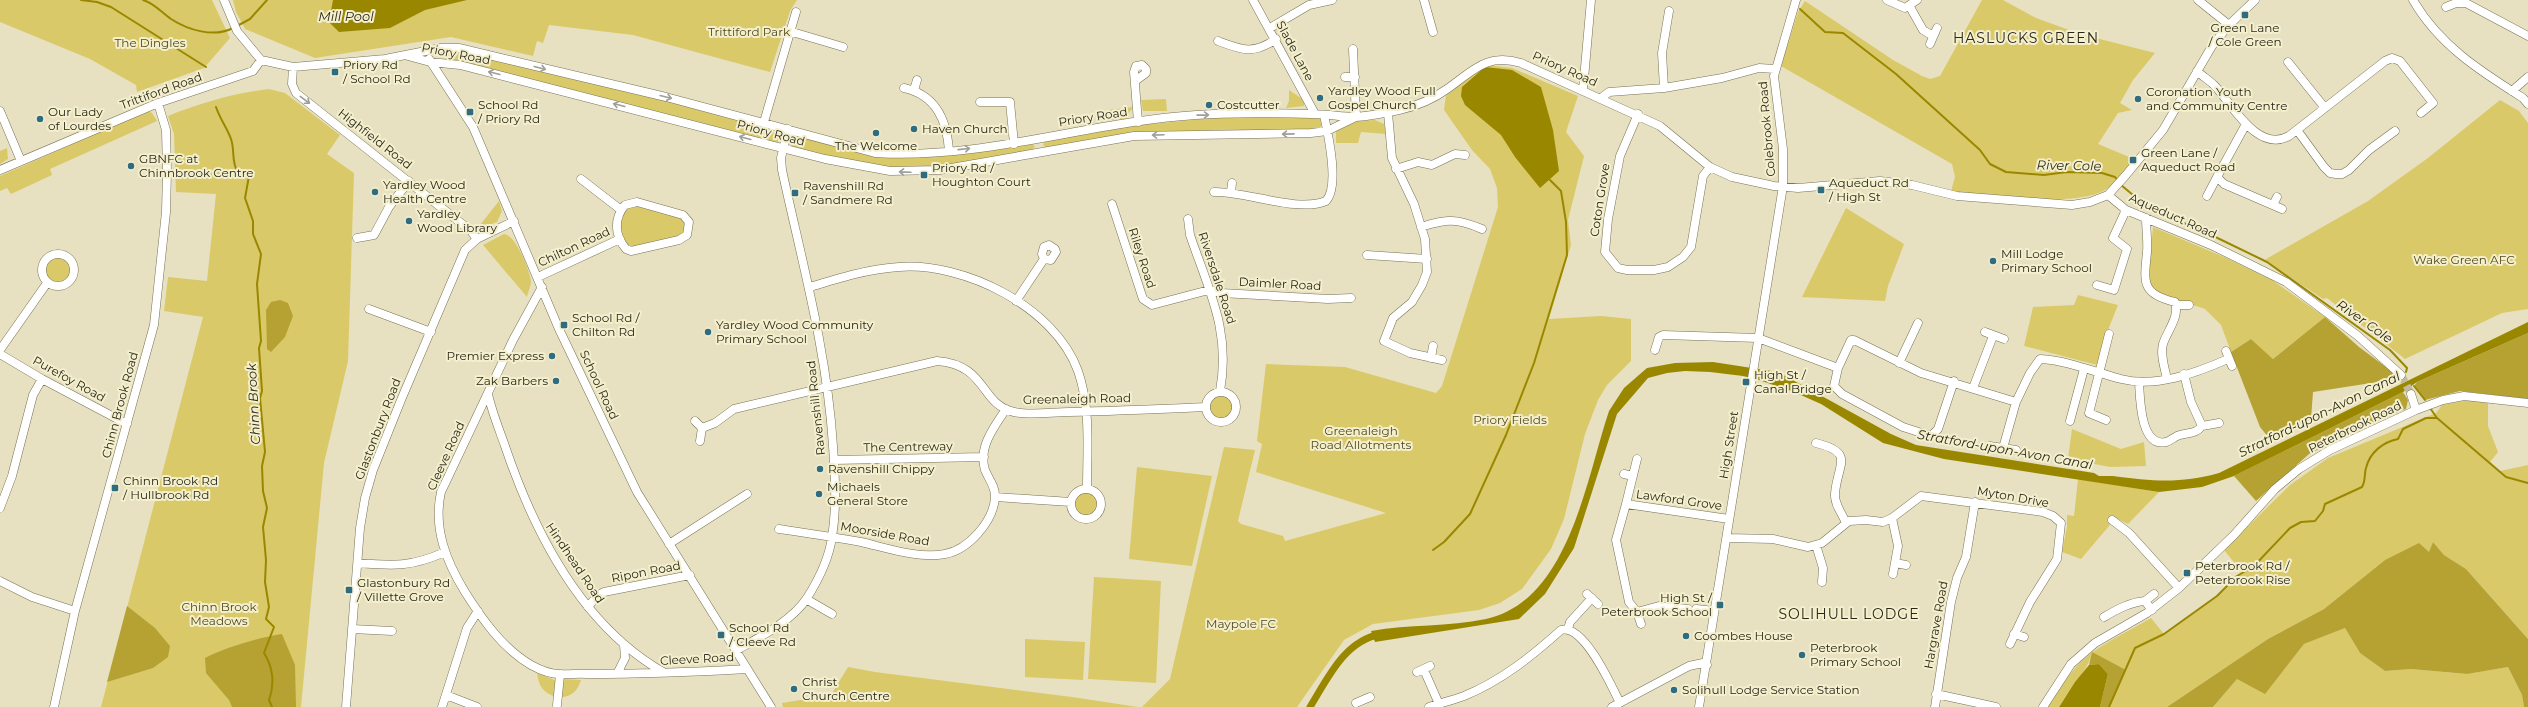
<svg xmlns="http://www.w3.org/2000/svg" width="2528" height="707" viewBox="0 0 2528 707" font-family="Montserrat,sans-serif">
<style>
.green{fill:#dac969}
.forest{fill:#b5a232}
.water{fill:#9a8700}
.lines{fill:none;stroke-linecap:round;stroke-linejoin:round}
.stream{stroke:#9a8700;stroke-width:2}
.canal{stroke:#9a8700;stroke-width:7}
.minor-tunnel{stroke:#c1bca0;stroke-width:8;stroke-dasharray:8 4;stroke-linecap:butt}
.minor-casing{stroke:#777255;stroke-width:9}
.minor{stroke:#fff;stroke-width:8}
.oneway{stroke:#9f9e98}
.poi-dot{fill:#2d6c81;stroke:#f4efcd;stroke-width:1.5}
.labels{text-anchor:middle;stroke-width:4;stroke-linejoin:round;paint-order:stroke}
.poi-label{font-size:12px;fill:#29271a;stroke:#f4efcd;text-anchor:start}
.park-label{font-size:12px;fill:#524a1d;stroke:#f4efcd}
.street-label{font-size:12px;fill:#29271a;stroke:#f4efcd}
.water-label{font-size:13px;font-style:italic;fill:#2d2a17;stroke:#f4efcd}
.quarter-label{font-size:14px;letter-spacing:1px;fill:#29271a;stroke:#f4efcd}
</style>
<rect width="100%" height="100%" fill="#e7e1c1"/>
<path class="green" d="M0,0H212L230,38L204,68L137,92L136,85L90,59L0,22Z
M233,0H797L790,11L770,72L633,35L549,25L543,43L537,41L533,56L451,37L315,58L245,29L236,12Z
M1982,0H2003L2036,18L2080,34L2155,53L2133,80L2120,103L2132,110L2118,113L2098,144L2134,159C2126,169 2119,181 2108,188C2080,209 1986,195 1951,191L1955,177L1952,164L1781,66L1798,12L1805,1L1893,60L1922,76L1930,79L1940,76Z
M446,52L485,57L625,90L781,131L777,144L488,68L445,59Z
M1487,65L1512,68L1578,96L1566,132L1584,156L1568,220L1571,245L1549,319L1601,316L1631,319V361L1607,385L1598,400L1585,434L1564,519L1551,549L1522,589L1500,603L1479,610L1373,624L1344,640L1297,707H1142L1170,679L1224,447L1255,450L1238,521L1241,524L1283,536L1285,541L1386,513L1256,472L1262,444L1257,441L1266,364L1345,367L1436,393L1442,386L1498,207L1497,188L1490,169L1472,150L1444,110L1446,95L1481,67Z
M269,89L285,93L340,135L327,154L354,173L348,361L324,463L301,707H101L203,317L164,311L168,277L207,281L216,194L176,192L174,134L168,116C200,103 235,93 269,89Z
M1289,90L1304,100V106L1286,108L1289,101Z
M1166,99L1167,111H1143L1141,100Z
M2500,100L2519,111L2528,123V309L2502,313L2405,359L2327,298L2323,299L2267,262L2266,259L2368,201L2428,158Z
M1133,107L1125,119L1111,120L1109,110Z
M148,111L152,113L157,121L50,169L52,175L11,194L7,188L0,191V176Z
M1221,117L1310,118L1320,119L1322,124L1320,128L1310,131L1132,133L1046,148L1043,145L1045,141L1131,126Z
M1375,120L1384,124L1386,134L1361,132L1358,143H1336V130L1356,121Z
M791,135H798C825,142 853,153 881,156C924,161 989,152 1033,144L1035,147L1032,150C987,159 939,172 892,168C857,166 824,155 790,146L788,141Z
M7,148L8,159L0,164V151Z
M499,201L502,211L497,222L476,230Z
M632,205L682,218L686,227L682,237L631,247C615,235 619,216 632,205Z
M1846,208L1904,244L1888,286L1885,301L1802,297Z
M2153,227L2224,257L2272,280L2325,317L2273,359L2251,339L2231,352L2221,325L2205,309L2163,295L2153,289L2148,278Z
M504,234C516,235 529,269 531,281C531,286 528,292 527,297L483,245Z
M44 269a13 13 0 1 1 26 0a13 13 0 1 1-26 0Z
M2078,295L2118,305L2106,335L2097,365L2024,346L2033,307L2074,305Z
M1209 406a12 12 0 1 1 24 0a12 12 0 1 1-24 0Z
M2469,400L2488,403V426L2498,452L2490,462L2500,471L2528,465V639L2466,569L2444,555L2433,542L2429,553L2385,560L2324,609L2268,639L2167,707H2109L2126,670L2092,653C2087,673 2069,688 2059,707H2047C2058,691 2069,673 2083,660C2102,643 2129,631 2151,618L2164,634L2217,596L2242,572L2224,550L2290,485L2328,458L2436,413L2442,405Z
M2072,429L2121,449L2144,442L2146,466L2110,467L2068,459Z
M1137,467L1212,476L1192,566L1129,559Z
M2078,479L2159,492L2128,524L2113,517L2109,526L2081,559L2062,552L2067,527V515L2074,516Z
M1075 504a11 11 0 1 1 22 0a11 11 0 1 1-22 0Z
M1094,577L1161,581L1156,683L1088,679Z
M2345,628L2360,653L2385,671L2411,669L2466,674L2508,667L2522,695L2524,707H2213L2237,679L2265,693L2304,644Z
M1025,639L1085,642L1083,680L1025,677Z
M848,667L875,672L1072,697L1138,707H783L782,703L831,695Z
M537,673L557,681L556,697C542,692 539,686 537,673Z
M563,679L581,680C578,690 572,697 561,697Z"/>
<path class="forest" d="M280,300L288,303L293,316L285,337L271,352L267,349L266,310L271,302Z
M2325,317L2359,347L2398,376L2397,379L2313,392L2311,419L2269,438L2260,427L2231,352L2251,339L2273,359Z
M2528,333V399L2460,391L2425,400L2414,386L2417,382Z
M2403,392L2408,400L2406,409L2357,429L2309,454L2256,501L2234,476Z
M2433,542L2444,555L2466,569L2528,639V707H2524L2522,695L2508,667L2467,674L2411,669L2385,671L2360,653L2345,628L2304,644L2265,694L2237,679L2213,707H2167L2268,639L2324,609L2385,560L2419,543L2429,552Z
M127,606L155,628L170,646L168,657L153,668L107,682Z
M282,634L295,665L296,707H232L229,700L206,673L205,658C224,648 261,637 282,634Z
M2092,652L2126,670L2109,707H2100L2108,674L2099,664L2089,665Z"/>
<path class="water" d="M333,0H467L425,10L390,28L339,32L329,22Z
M1485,67L1512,70L1541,87L1553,130L1559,171L1540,188L1515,157L1501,135L1465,105L1461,96L1462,87Z
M2528,322V333L2417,382L2403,392L2234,476L2202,487L2159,492L1944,459L1883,443L1821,404L1794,392L1759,380L1743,376L1710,372L1685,371L1667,373L1648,378L1617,414L1574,548L1545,594L1519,619L1375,642L1371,631C1409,624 1448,627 1486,619C1569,601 1586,479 1609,411L1624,388L1647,368L1675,363L1713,362L1778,372L1891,434L1916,445L2094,473L2099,476H2113C2152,481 2180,484 2219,473Z
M2099,664L2108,674L2100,707H2059L2075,682L2089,665Z"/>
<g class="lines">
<path class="stream" d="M81,0L97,2L111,7L206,67
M143,0C154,3 161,12 171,19C188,30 214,38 233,28
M1800,9L1825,32L1843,33L1896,74L1980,150L1990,164L2006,172L2044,175L2067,172L2102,173L2115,177L2118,181
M237,26L250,19L267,0
M216,107C220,119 227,128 231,139C235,150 231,162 238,173L245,172L249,176L245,198L253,221V234L261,254L257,284L261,341L259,348L262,391L260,398L265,452L262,466L263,491L267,508L263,527L266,560L265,582L269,607L266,619L274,627L264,653C273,667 275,684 269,700L272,707
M2121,185L2151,210L2201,230L2267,262L2390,350L2407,368L2406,372
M2414,386L2425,400
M2430,408L2437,418L2506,477L2528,483
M1433,550L1444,542L1470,514L1506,435L1534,363L1567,255L1566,222L1561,191L1550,180
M2109,707L2135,648L2164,634L2217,596L2237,576L2254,566L2290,528L2301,522L2315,521L2323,511L2325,504L2362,487C2366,480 2364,474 2366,468C2370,452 2383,442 2398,439L2403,429L2426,418H2437"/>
<path class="canal" d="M1310,707C1328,678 1344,641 1381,634"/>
<path class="minor-tunnel" d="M2401,375L2411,394"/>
<defs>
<path id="minor" d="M224,0L237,31L261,60L293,67L385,59L441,48H459L666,97L875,153C983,160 1088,122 1196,115C1234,112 1274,113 1313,114C1327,114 1342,117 1356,117C1370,116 1385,113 1399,110C1417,106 1432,100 1447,89C1474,70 1486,53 1521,63L1660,126L1710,167L1732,177L1774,186L1798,188L1880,181L1912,185L1957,196L2072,205L2090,202L2108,195L2126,175L2163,130L2212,46L2229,25L2255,0
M1253,0L1315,114
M1424,0L1433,32
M1887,0L1905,8L1917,0
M2198,0L2229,25
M2413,0C2439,45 2480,71 2523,98L2528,104
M1910,7L1923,30L1933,36
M2446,7L2456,3H2466L2528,36
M1270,28L1309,5L1332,0
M789,31L843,47
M1218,41C1242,50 1253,55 1276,39
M1930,44L1937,28
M1353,49L1356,117
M408,56L430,62L460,65L825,159L890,171L940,170L1134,136L1311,133L1327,131L1356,117
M429,59L473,127L559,329L637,492L771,707
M2288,62L2325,108
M293,67L292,84L296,93L471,231L477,239
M2197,71C2202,76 2209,80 2214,85C2231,102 2257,154 2289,136L2385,61L2392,58L2400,61L2433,103L2421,113
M1345,77H1355
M1135,81L1146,73V69L1142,65L1136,66L1134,72L1138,122
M904,88C936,95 947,120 949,151
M1664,88L1662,53L1669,11
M914,90L917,80
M1583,90L1591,0
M2512,91L2528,77
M1601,98L1609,92L1664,88L1722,78L1759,68L1775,69
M980,102H1010L1014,144
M0,111L21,161
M1388,113L1392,158L1414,204L1425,239L1427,272L1422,285L1412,302L1393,318L1384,341L1410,353L1442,360
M1638,114L1620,156L1608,219L1605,252L1618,268L1627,270H1654L1668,267L1683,257L1691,247L1703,176L1710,167
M764,122L796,12
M2246,124L2217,177L2224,184L2282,209
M2297,130L2324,167L2330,173L2336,174H2342L2349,170L2369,150L2395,131
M1396,169L1418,162L1432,165L1455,154L1465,155
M0,170L158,103L253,71L261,60
M581,179L621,210
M1214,192C1246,191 1297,213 1326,201C1340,186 1328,134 1324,115
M1231,192L1232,183
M2108,195L2126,210L2211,245L2286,282L2358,336L2401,375
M2207,196L2217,177
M637,202L683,215L689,222L687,235L679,240L631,251L626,249C614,235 614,218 625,205Z
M1112,204L1143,299L1152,305L1209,290L1221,293L1328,299L1351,298
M2273,205L2277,197
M2146,218C2146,229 2148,241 2147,252C2144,282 2141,294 2175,302C2180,317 2167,331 2163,344C2160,355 2165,369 2167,379
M1188,219L1190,235C1209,291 1231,331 1220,391
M1421,227C1447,219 1456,218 1482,229
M357,238L374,235L389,207L409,181
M42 270a16 16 0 1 1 32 0a16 16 0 1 1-32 0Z
M1367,255L1427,259
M538,277L620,239
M2097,285L2114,290L2127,249L2113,238L2126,210
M542,287L513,340L441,492C433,528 446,561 465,592C482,619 503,649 531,665C540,670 551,674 560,674C569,675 578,673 587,674C641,674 694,672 747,669
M810,287C839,278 868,269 899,267C964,262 1055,307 1078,371C1091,408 1087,450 1087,489
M1016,301L1044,259L1042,254L1044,247L1049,245L1055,249L1056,252L1051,260L1044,259
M2176,305H2189
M369,309L431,332
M1985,332L2004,339
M0,350L47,283
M1655,350L1659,337L1663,335L1758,338L1838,368L1851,340H1854L1921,373L2016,402L2030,373L2040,359C2066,360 2095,372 2121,379C2156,388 2196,373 2228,359
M2226,351L2232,366
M0,354L42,379L127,424
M1431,358L1433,346
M1899,363L1918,323
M1838,368L1834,386L1842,394L1903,427L1931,436L1938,429L1954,381
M2139,382C2140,397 2140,448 2166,442C2170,441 2173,438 2177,436C2187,432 2195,435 2202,426L2191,402L2184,374
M1973,388L1993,336
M1206 407a15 15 0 1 1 30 0a15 15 0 1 1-30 0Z
M488,394C492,412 499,429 505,446C534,532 581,625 663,672
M2411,394L2416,410
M2106,420L2089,413L2109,334
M695,421L702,428L700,441
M2070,421L2084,369
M2202,426L2219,423
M702,428L715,423L734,409L937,361C988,365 979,404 1014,412C1031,416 1052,412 1069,412C1115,411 1160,409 1206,407
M1816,443C1856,453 1837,464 1835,494C1834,504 1843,515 1846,523
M1990,446L2016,450
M2003,448L2016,402
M1637,459L1626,504L1729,519
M834,460L984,457
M1624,474L1633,476
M1071 504a15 15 0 1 1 30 0a15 15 0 1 1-30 0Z
M995,497L1071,502
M1626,504L1616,540L1629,602L1637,612L1641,624
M0,508L12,476L33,395L42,379
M1892,518L1898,546L1893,574
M2112,520L2129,533L2179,588
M779,529C806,533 834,537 861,542C887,548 918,559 945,554C968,550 993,522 995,498C996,487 989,480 985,470C978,447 994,427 1006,409
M1727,538L1773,539L1808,547L1822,543L1849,521L1866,520L1883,522L1892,518L1921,496L2043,512L2053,516L2061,523L2057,559L2030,602L2010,644
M669,544L747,494
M1816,545L1823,568L1822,582
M358,563C394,566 411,567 445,552
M1895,563L1906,565
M0,581L32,597L75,611
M1587,594L1598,604
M806,599L832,614
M2145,601L2154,594
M588,607L597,596L604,592L690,575
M1696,609L1706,610
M1637,612L1659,606L1688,609
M2104,617C2116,610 2130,602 2145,601L2152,610
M352,629L392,631
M1568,629L1570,622L1592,598
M2014,634L2024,637
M737,650C760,637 792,621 807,598C819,579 829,559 832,537C837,507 835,475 833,446C827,351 802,262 782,170L781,158L788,129
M1424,670L1439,704
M1417,672L1430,666
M617,674L625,658L624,645
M1936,694L1996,707
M446,695L477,707
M1356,703L1370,697
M557,705L560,675
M54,707L75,611L154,325L166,212L167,171L166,130L158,103
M346,707L360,528L365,498L373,470L401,400L465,250L477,239L514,221
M442,707L467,628L478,611
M1429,707C1441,703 1453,700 1464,696C1501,681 1532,656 1561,630C1584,624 1611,685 1620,703
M1612,707L1689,666L1703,663L1707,665
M1699,707L1783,186V149L1774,76L1796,0
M1935,707L1951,602L1957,578L1966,557L1975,502
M2043,707L2071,664L2095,643L2147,613L2179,588L2234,535L2275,489L2299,469L2330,450L2416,410L2443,400L2464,396L2528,403"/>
</defs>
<use href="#minor" class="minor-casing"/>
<use href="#minor" class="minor"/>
</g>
<defs><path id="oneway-shaft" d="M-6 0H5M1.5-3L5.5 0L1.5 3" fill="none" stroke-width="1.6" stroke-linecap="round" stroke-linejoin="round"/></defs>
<g class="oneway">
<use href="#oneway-shaft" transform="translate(540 68) rotate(14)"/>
<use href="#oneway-shaft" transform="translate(494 73) rotate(-166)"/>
<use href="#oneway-shaft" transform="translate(666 97) rotate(14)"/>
<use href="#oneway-shaft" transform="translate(305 100) rotate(37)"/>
<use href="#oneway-shaft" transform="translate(619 105) rotate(-166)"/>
<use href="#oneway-shaft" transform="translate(1203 115) rotate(-1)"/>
<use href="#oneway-shaft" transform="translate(1288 134) rotate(179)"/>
<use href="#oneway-shaft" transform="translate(1158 135) rotate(178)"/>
<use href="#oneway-shaft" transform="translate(745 138) rotate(-165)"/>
<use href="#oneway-shaft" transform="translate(964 149) rotate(-6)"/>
<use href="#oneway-shaft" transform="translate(905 172) rotate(-178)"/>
</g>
<g class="poi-dot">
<rect x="2241" y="11" width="8" height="8" rx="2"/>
<rect x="331" y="68" width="8" height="8" rx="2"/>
<circle cx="1320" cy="98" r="4"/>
<circle cx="2138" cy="99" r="4"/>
<circle cx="1209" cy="105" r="4"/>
<rect x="466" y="108" width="8" height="8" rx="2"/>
<circle cx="40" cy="119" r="4"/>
<circle cx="914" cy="129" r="4"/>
<circle cx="876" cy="133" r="4"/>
<rect x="2129" y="156" width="8" height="8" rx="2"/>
<circle cx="131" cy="166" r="4"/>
<rect x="920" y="171" width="8" height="8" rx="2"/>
<rect x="1817" y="186" width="8" height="8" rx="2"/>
<circle cx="375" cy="192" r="4"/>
<rect x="791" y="189" width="8" height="8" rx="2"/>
<circle cx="409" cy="221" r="4"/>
<circle cx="1993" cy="261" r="4"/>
<rect x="560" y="321" width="8" height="8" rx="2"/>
<circle cx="708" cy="332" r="4"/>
<circle cx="552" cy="356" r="4"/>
<circle cx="556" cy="381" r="4"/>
<rect x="1742" y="378" width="8" height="8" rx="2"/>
<circle cx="820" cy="469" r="4"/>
<rect x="111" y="484" width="8" height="8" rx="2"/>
<circle cx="819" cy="494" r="4"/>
<rect x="2183" y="569" width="8" height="8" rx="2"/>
<rect x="345" y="586" width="8" height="8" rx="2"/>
<rect x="1716" y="601" width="8" height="8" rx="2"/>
<rect x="717" y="631" width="8" height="8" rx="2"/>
<circle cx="1686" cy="636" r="4"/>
<circle cx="1802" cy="655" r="4"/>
<circle cx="794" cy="689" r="4"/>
<circle cx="1674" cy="690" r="4"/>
</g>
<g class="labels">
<g class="poi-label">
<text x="2245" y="32" text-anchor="middle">Green Lane<tspan x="2245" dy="14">/ Cole Green</tspan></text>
<text x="343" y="69">Priory Rd<tspan x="343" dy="14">/ School Rd</tspan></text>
<text x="1328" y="95">Yardley Wood Full<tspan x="1328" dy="14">Gospel Church</tspan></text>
<text x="2146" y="96">Coronation Youth<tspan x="2146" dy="14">and Community Centre</tspan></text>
<text x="478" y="109">School Rd<tspan x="478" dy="14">/ Priory Rd</tspan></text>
<text x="1217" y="109">Costcutter</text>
<text x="48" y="116">Our Lady<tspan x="48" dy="14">of Lourdes</tspan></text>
<text x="922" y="133">Haven Church</text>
<text x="876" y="150" text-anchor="middle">The Welcome</text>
<text x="2141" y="157">Green Lane /<tspan x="2141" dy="14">Aqueduct Road</tspan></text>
<text x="139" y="163">GBNFC at<tspan x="139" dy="14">Chinnbrook Centre</tspan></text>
<text x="932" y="172">Priory Rd /<tspan x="932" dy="14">Houghton Court</tspan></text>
<text x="1829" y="187">Aqueduct Rd<tspan x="1829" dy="14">/ High St</tspan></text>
<text x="383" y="189">Yardley Wood<tspan x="383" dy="14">Health Centre</tspan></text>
<text x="803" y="190">Ravenshill Rd<tspan x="803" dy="14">/ Sandmere Rd</tspan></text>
<text x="417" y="218">Yardley<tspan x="417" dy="14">Wood Library</tspan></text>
<text x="2001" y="258">Mill Lodge<tspan x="2001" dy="14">Primary School</tspan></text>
<text x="572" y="322">School Rd /<tspan x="572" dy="14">Chilton Rd</tspan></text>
<text x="716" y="329">Yardley Wood Community<tspan x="716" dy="14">Primary School</tspan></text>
<text x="544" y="360" text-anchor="end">Premier Express</text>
<text x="1754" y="379">High St /<tspan x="1754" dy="14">Canal Bridge</tspan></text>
<text x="548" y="385" text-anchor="end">Zak Barbers</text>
<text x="828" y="473">Ravenshill Chippy</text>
<text x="123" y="485">Chinn Brook Rd<tspan x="123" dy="14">/ Hullbrook Rd</tspan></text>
<text x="827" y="491">Michaels<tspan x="827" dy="14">General Store</tspan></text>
<text x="2195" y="570">Peterbrook Rd /<tspan x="2195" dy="14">Peterbrook Rise</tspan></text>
<text x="357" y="587">Glastonbury Rd<tspan x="357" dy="14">/ Villette Grove</tspan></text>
<text x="1712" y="602" text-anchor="end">High St /<tspan x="1712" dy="14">Peterbrook School</tspan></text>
<text x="729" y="632">School Rd<tspan x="729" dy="14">/ Cleeve Rd</tspan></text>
<text x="1694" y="640">Coombes House</text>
<text x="1810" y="652">Peterbrook<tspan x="1810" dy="14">Primary School</tspan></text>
<text x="802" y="686">Christ<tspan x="802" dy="14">Church Centre</tspan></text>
<text x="1682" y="694">Solihull Lodge Service Station</text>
</g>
<g class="park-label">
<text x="749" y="36">Trittiford Park</text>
<text x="150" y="47">The Dingles</text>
<text x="2464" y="264">Wake Green AFC</text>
<text x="1510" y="424">Priory Fields</text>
<text x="1361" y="435">Greenaleigh<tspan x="1361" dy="14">Road Allotments</tspan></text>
<text x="219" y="611">Chinn Brook<tspan x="219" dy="14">Meadows</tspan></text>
<text x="1241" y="628">Maypole FC</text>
</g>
<g class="street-label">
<text transform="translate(1295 51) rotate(62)" y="4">Slade Lane</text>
<text transform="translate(456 54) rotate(11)" y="4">Priory Road</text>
<text transform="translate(1565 69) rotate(24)" y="4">Priory Road</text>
<text transform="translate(161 91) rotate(-20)" y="4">Trittiford Road</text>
<text transform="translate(1093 117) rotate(-9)" y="4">Priory Road</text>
<text transform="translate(1767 129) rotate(-95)" y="4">Colebrook Road</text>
<text transform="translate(771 133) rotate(15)" y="4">Priory Road</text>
<text transform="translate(375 139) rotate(38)" y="4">Highfield Road</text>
<text transform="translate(1600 200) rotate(-81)" y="4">Coton Grove</text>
<text transform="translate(2173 216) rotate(24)" y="4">Aqueduct Road</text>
<text transform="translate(574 247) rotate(-25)" y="4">Chilton Road</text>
<text transform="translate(1142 258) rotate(72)" y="4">Riley Road</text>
<text transform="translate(1217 278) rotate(72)" y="4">Riversdale Road</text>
<text transform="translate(1280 284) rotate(3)" y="4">Daimler Road</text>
<text transform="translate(69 379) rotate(29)" y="4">Purefoy Road</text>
<text transform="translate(599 385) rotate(65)" y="4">School Road</text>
<text transform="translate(1077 399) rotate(-1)" y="4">Greenaleigh Road</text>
<text transform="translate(120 405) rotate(-75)" y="4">Chinn Brook Road</text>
<text transform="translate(816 408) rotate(-96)" y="4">Ravenshill Road</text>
<text transform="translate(2355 427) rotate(-26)" y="4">Peterbrook Road</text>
<text transform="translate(378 429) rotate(-69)" y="4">Glastonbury Road</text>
<text transform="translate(1729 445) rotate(-81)" y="4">High Street</text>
<text transform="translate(908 447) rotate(-1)" y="4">The Centreway</text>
<text transform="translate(446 456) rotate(-66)" y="4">Cleeve Road</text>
<text transform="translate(2013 497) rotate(10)" y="4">Myton Drive</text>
<text transform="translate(1679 500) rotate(8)" y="4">Lawford Grove</text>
<text transform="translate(885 534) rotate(10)" y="4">Moorside Road</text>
<text transform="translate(575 563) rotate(56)" y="4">Hindhead Road</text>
<text transform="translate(646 572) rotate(-11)" y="4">Ripon Road</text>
<text transform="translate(1936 625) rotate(-80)" y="4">Hargrave Road</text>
<text transform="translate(697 659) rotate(-3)" y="4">Cleeve Road</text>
</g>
<g class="water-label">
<text x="346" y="21">Mill Pool</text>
<text transform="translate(2069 165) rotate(1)" y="5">River Cole</text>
<text transform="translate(2365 321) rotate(35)" y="5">River Cole</text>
<text transform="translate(253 404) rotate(-93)" y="5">Chinn Brook</text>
<text transform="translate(2319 414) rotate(-26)" y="5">Stratford-upon-Avon Canal</text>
<text transform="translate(2005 449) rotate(10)" y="5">Stratford-upon-Avon Canal</text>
</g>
<g class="quarter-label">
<text x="2026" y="43">HASLUCKS GREEN</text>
<text x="1849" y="619">SOLIHULL LODGE</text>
</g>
</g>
</svg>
